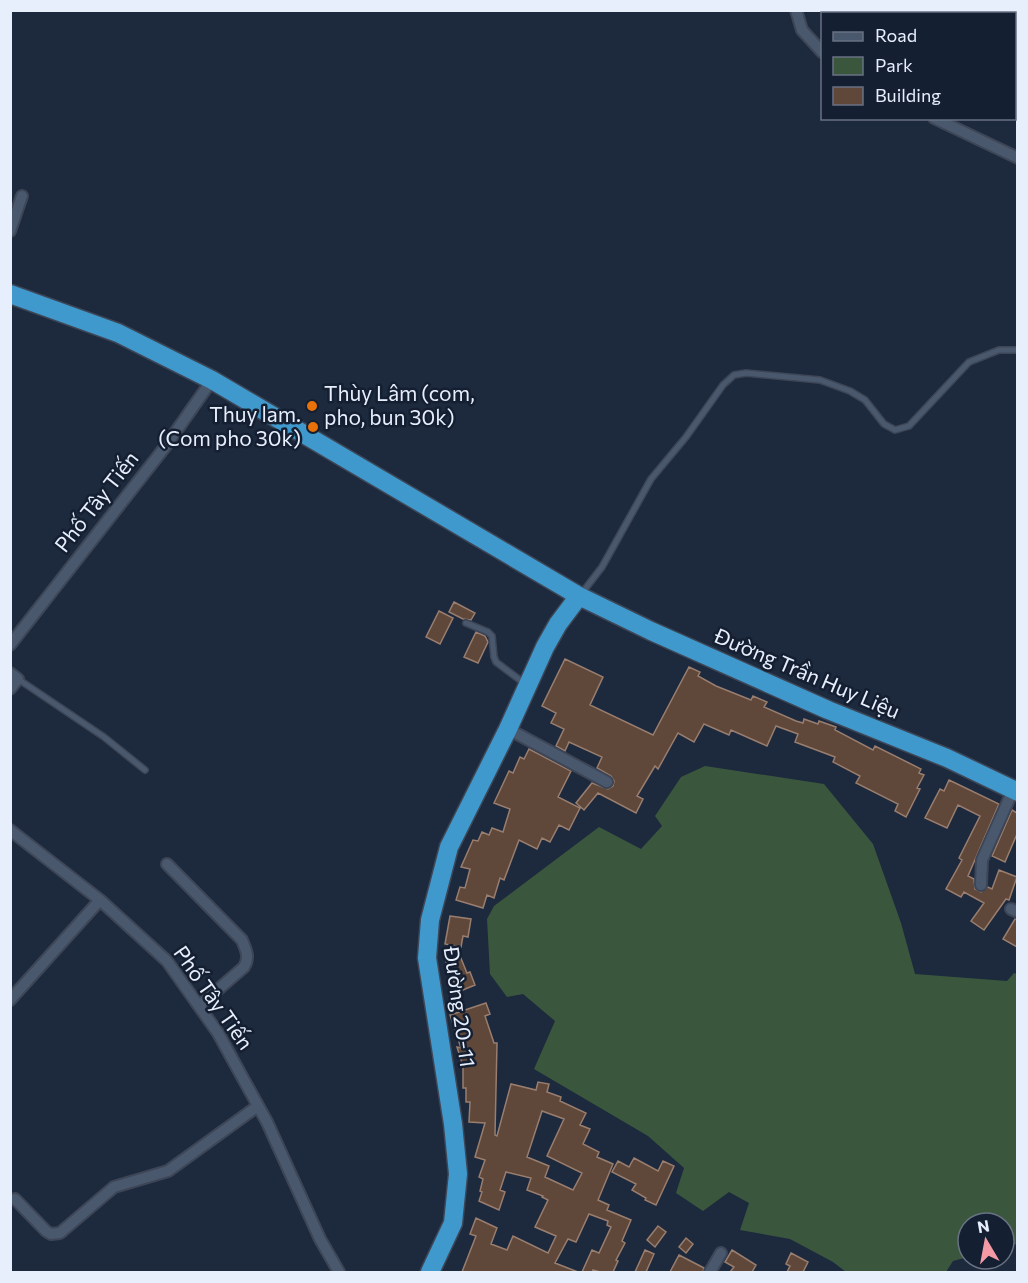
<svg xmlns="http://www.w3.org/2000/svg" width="1028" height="1283" viewBox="0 0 1028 1283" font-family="Commissioner,sans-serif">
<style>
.green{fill:#3a573e}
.building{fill:#5f4739;stroke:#997e6f;stroke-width:1.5;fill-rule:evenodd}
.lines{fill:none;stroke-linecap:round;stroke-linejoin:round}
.service-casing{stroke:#3d4657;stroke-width:8}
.minor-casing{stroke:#3d4657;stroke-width:14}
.trunk-casing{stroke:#3d4657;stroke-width:21}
.service{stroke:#4a586e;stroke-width:5}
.minor{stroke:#4a586e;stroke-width:10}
.trunk{stroke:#4099cc;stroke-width:18}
.food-dot{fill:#e8710a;stroke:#141f32;stroke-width:2}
.labels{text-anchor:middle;stroke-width:5;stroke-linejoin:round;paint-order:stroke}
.poi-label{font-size:21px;fill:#e7effd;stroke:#141f32;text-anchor:start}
.street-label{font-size:21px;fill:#e7effd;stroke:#141f32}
</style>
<rect width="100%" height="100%" fill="#1d293d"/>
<path class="green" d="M705,766L824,784L873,844L901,923L915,974L1007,981L1014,973L1017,974V1244L1004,1247V1223H968V1257L953,1261L946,1272H846L833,1262L790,1239L740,1230L749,1203L729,1192L703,1211L676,1193L684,1168L648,1136L534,1069L555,1021L523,994L507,997L490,974L487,919L494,906L599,827L641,849L662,826L655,816L681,777Z"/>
<path class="building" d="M454,602L475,613L471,620L463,619L449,612Z
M439,611L453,618L440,644L426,637Z
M476,632L485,636L488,642L478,663L464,657Z
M565,659L603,677L590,705L653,735L689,667L700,672L698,676L716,686L751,700L753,696L767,702L764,707L796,721L803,723L804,719L818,724L819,721L836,727L835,730L873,750L875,746L921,769L919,773L924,775L917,788L920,789L906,817L895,811L898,804L856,783L860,776L833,762L835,757L795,742L798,734L776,726L767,746L731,730L729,735L704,724L694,742L678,733L658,769L655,766L637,796L643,799L636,813L598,793L584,810L576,803L592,783L608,789L613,786L614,781L611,776L597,768L602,757L569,742L565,751L556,746L564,729L551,723L556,713L542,706Z
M529,749L571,771L558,797L580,808L569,830L559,825L550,842L542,838L537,849L519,840L504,880L500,878L494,898L487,895L483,908L456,900L460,887L465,888L470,869L461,867L473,840L478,841L482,832L489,835L492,828L503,832L510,809L494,803L509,771L513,773L520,757L524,759Z
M949,780L999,804L968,876L974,879L975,889L981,892L988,887L992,889L999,870L1017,877L1009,900L1006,899L984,930L971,921L984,903L964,892L961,897L946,889L962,860L959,858L980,816L958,805L947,828L925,818L940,789L944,791Z
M1012,810L1017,813V834L1005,862L992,856Z
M450,916L471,919L468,937L463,936L461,947L445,944Z
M1015,919H1017V947L1003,939Z
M460,956L467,973L470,972L475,985L458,992L446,962Z
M486,1003L490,1014L485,1016L494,1043H497L495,1135L497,1136L511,1084L536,1090L538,1082L549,1084L547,1092L561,1097L560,1101L586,1113L580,1125L590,1129L583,1144L599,1152L597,1157L613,1164L598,1200L609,1205L607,1210L631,1220L622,1241L625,1243L616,1260L618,1261L613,1272H600L593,1270L592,1272H582L592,1250L599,1253L611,1227L607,1225L608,1221L589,1214L576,1242L568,1239L555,1263L578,1272H462L476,1236L470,1234L476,1218L497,1228L491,1244L507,1250L513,1236L548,1253L556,1236L535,1227L548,1200L542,1197L543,1196L527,1190L531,1178L506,1172L500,1190L505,1192L499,1210L479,1201L482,1192L480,1191L483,1179L479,1177L485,1160L475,1157L485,1123L469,1122L470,1102H466V1088H463V1066L457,1047L461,1048L450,1015ZM542,1111L564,1119L547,1156L582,1173L573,1190L545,1177L549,1166L527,1157Z
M634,1158L658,1171L663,1161L674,1166L656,1205L645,1200L646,1198L632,1190L636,1184L612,1172L618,1161L629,1167Z
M658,1226L666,1232L655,1247L647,1240Z
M686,1238L693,1244L686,1253L679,1247Z
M645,1250L654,1254L646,1272H635Z
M732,1250L756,1265L752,1272H730L734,1267L725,1262Z
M791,1253L808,1262L803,1272H787L790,1266L786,1264Z
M679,1255L704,1268L703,1272H670Z"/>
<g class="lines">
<defs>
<path id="service" d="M582,593L602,567L651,479L686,437L723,385L734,375L746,373L820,380L850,391L865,400L884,424L895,430L909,426L969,362L999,350H1018
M466,623L488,632L492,636L494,657L496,662L524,683
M18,679L104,737L145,770"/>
<path id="minor" d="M796,10L802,30L822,52
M934,118L1018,158
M10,231L22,196
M10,645L165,447L212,380
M10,673L18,679L10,689
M508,729L607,782
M10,830L100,900L167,961L179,978L218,1033L267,1122L320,1239L339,1272
M167,864L242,940C246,950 250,957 244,967L199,1006
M981,885L982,860L1013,790
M1011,909L1018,912
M10,1000L100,900
M15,1199L46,1231L51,1234L60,1233L114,1187L168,1171L258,1106
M710,1272L721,1253"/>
<path id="trunk" d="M10,294L118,333L212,380L579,596L651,631L828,710L947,758L1018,792
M430,1272L453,1223L458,1174L453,1124L427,958L430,920L449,847L508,729L545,647L558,624L579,596"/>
</defs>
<use href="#service" class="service-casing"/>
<use href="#minor" class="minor-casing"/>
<use href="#trunk" class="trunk-casing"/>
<use href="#service" class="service"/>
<use href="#minor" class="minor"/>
<use href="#trunk" class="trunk"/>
</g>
<g class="food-dot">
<circle cx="312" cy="406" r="6"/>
<circle cx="313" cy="427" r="6"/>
</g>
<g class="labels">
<g class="poi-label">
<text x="324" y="401">Thùy Lâm (com,<tspan x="324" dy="24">pho, bun 30k)</tspan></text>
<text x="301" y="422" text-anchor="end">Thuy lam.<tspan x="301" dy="24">(Com pho 30k)</tspan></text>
</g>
<g class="street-label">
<text transform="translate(97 502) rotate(-52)" y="7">Phố Tây Tiến</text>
<text transform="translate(807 674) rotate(23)" y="7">Đường Trần Huy Liệu</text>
<text transform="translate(213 998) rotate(55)" y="7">Phố Tây Tiến</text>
<text transform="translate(459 1007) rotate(82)" y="7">Đường 20-11</text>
</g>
</g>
<rect width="1028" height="1283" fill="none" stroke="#e7effd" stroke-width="24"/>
<rect x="821" y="12" width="195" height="108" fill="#141f32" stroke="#687283" stroke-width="1.5"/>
<rect x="833" y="32" width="30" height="9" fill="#4a586e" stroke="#687283" stroke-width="1.5"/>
<text x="875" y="42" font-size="18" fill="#e7effd">Road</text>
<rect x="833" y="57" width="30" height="18" fill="#3a573e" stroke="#687283" stroke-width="1.5"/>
<text x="875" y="72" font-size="18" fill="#e7effd">Park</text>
<rect x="833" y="87" width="30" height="18" fill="#5f4739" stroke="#687283" stroke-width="1.5"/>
<text x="875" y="102" font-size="18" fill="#e7effd">Building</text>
<g transform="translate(986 1241) rotate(350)"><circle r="28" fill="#141f32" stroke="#687283" stroke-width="1.5"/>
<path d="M0-4.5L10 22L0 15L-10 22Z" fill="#f49aa5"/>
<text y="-9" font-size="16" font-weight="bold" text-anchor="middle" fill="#e7effd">N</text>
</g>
</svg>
